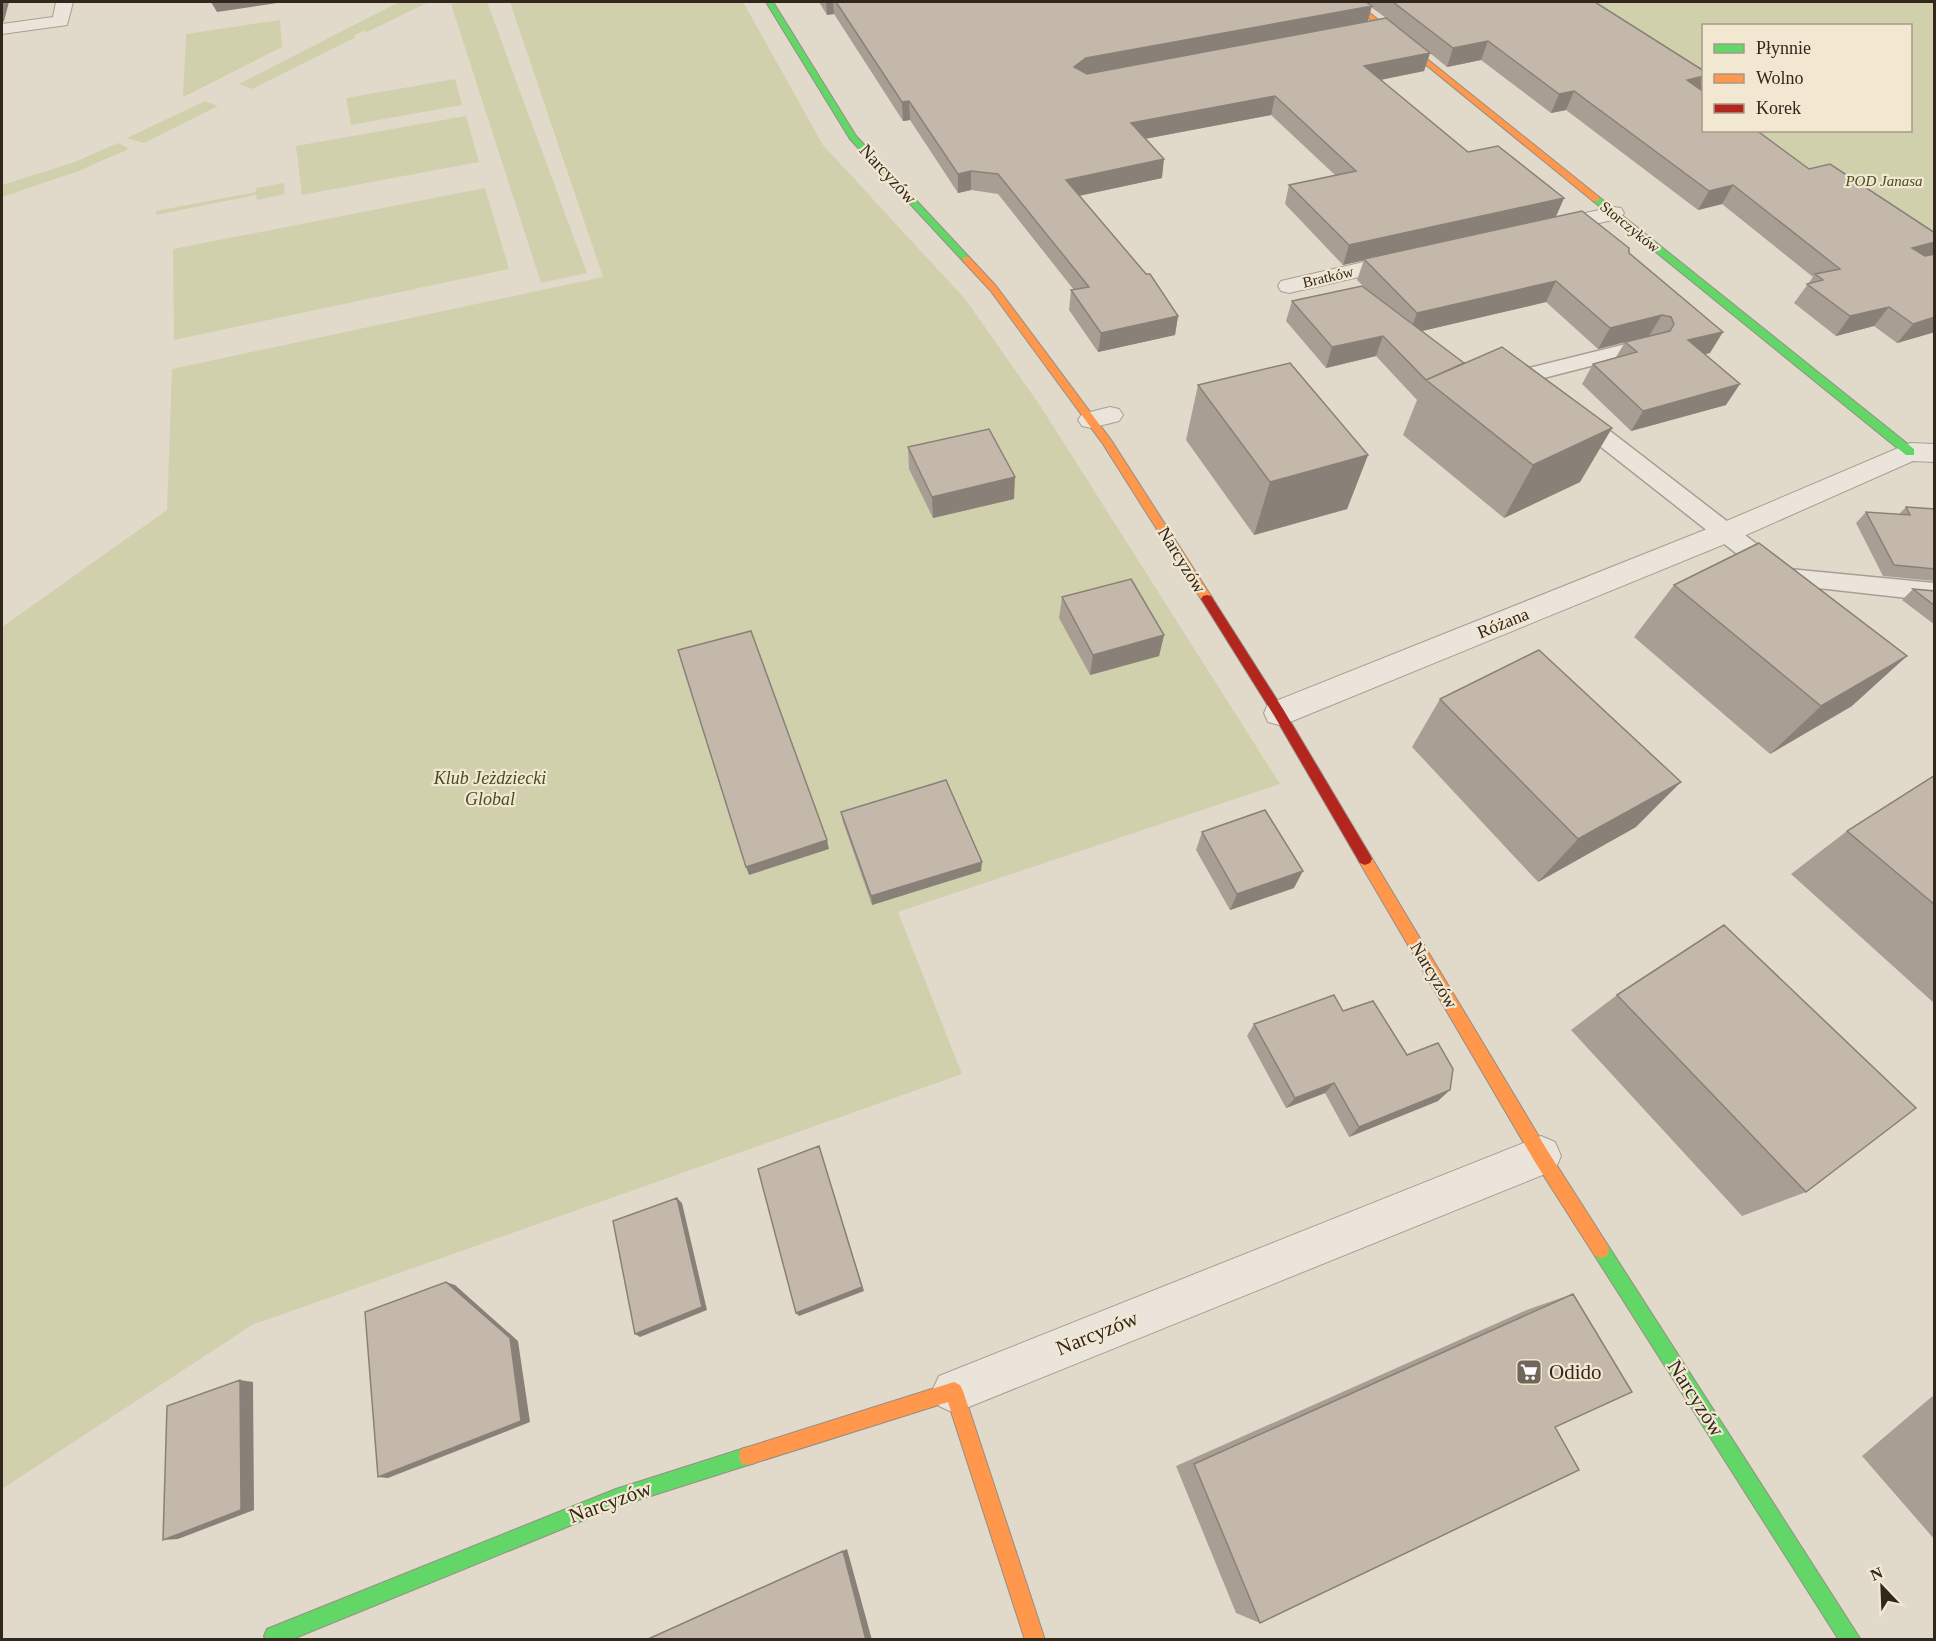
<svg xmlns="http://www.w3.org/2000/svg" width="1936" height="1641" viewBox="0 0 1936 1641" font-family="Georgia,serif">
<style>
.green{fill:#d0d0ad}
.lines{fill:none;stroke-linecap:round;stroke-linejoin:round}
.lane-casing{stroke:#a69f94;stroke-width:3}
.street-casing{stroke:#a69f94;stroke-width:2}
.fast-casing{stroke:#958e84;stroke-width:2}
.slow-casing{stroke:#958e84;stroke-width:2}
.jam-casing{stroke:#958e84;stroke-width:2}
.lane{fill:#eae4db;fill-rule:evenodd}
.street{fill:#eae4db;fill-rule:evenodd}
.fast{fill:#63d668;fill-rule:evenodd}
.slow{fill:#ff974d;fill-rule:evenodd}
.jam{fill:#b3261e;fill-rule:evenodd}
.wall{fill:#a99e93;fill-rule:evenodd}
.shaded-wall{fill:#898178}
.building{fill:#c4b8ab;stroke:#898178;stroke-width:1.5}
.labels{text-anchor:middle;stroke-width:4.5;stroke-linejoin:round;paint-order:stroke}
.far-park-label{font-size:15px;font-style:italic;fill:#454e25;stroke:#f2e7d0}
.far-street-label{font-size:15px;fill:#33271d;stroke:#f2e7d0}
.street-label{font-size:18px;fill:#33271d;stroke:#f2e7d0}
.park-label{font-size:18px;font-style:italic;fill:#454e25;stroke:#f2e7d0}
.near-street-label{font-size:21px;fill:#33271d;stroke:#f2e7d0}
.near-poi-label{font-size:21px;fill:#33271d;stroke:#f2e7d0;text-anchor:start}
</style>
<rect width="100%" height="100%" fill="#e1daca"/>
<path class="green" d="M399,2H429L367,32L363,31L353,36L356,37L252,89L239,84Z
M465,2H487L587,273L541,283L451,4Z
M510,2H743L823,145L966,300L1041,407L1280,784L898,912L962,1074L252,1325L2,1489V627L167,510L172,369L603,277Z
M1544,2H1934V279L1725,131L1910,130V26H1704L1703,115Z
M280,20L282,47L183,97L186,34Z
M455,79L462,105L351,125L346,98Z
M205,101L218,106L144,143L127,138Z
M466,116L479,162L302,195L296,146Z
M118,143L128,148L127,150L76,172L2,197V185L72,163Z
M284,183L285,194L257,200L256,195L156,215V211L256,192V188Z
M485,188L509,269L174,340L173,249Z"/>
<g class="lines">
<defs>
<path id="lane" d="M1650,338L1657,339L1660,344L1657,349L1524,383L1517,381L1513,376L1517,371Z
M1576,409L1584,411L1789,569L1934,583V601L1774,583L1568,421L1565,416L1568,411Z"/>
<path id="street" d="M56,2H73L67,25L2,34V24L53,17Z
M1613,207L1621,208L1624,213L1621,218L1547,235L1539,233L1536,228L1539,223Z
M1403,253L1411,255L1414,260L1411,265L1289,293L1281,291L1278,286L1281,281Z
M1110,407L1119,409L1123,415L1119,421L1091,428L1082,426L1078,420L1082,414Z
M1910,443L1934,444V462L1913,461L1737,539L1290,722L1279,725L1268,722L1264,713L1268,704L1717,525Z
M1541,1136L1555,1142L1561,1156L1555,1170L954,1413L939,1406L932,1391L939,1376Z"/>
<path id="fast" d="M766,2H773L856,136L969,257V261H963L850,139Z
M1593,197H1599L1914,449V455H1906L1593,201Z
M1601,1242L1607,1244L1861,1640H1839L1595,1256L1593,1250L1595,1244Z
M748,1447L755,1449L757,1456L755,1463L748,1465L616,1507L290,1640H266L264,1636L267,1629L616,1489Z"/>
<path id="slow" d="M1349,2H1356L1599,197V201H1593Z
M963,257H969L996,286L1111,440L1211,596L1213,599L1211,602H1203L1103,444L990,290L963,261Z
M1365,853L1370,855L1547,1150L1607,1244L1609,1250L1607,1256L1601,1258L1595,1256L1535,1162L1360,863L1358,859L1360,855Z
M954,1382L960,1385L963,1391L1045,1640H1025L948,1402L748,1465L741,1463L739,1456L741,1449L748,1447Z"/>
<path id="jam" d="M1207,595L1211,596L1283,709L1370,855L1372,859L1370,863L1365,865L1360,863L1275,717L1203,602L1201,599L1203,596Z"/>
</defs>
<use href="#lane" class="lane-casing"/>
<use href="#street" class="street-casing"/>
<use href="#fast" class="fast-casing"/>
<use href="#slow" class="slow-casing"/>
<use href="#jam" class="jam-casing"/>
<use href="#lane" class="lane"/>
<use href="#street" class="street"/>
<use href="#fast" class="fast"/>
<use href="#slow" class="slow"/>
<use href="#jam" class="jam"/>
</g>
<path class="wall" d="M819,2H1595L1704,71V86L1701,91L1935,332L1897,343L1874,326L1836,336L1794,303L1813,277L1722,204L1698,210L1566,110L1551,113L1481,60L1447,67L1430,53L1424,71L1381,80L1468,152L1564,198L1556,217L1629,253L1710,353L1704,354L1726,405L1631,431L1582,384L1593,364L1616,357L1625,342L1598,349L1546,302L1422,331L1464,363L1612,428L1580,482L1504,518L1403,435L1417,400L1376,356L1326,368L1286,321L1292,301L1365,288L1357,280L1364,260L1343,265L1285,204L1289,185L1335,175L1271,115L1145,139L1162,178L1079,196L1178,316L1175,335L1098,352L1069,310L1071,290H1074L998,194L971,190L958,193L910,120L903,121L834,14L827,15ZM1371,7L1386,18L1367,21Z
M1198,385L1368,455L1347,509L1254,535L1186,440Z
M908,447L1014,499L933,518L909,469Z
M1906,507L1935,509V581L1883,576L1856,523L1866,512L1899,514Z
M1674,585L1852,706L1770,754L1634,637Z
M1913,589L1935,591V625L1902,600Z
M1062,597L1164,635L1159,656L1090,675L1059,618Z
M1440,699L1636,827L1538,882L1412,747Z
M1935,775V1004L1791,874L1847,831Z
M841,812L981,871L872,905L843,822Z
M1202,832L1294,888L1230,910L1196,850Z
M1617,995L1806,1192L1742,1216L1571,1030Z
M1343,1011L1407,1055L1438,1101L1349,1137L1325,1093L1286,1108L1247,1036L1254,1024Z
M1573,1294L1555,1427L1260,1623L1236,1613L1176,1466L1529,1309Z
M1935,1394V1540L1862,1456Z"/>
<path class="shaded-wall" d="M2,2H9L4,21L2,23Z
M211,2H277V3L217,12Z
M826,2H833L834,14L827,15Z
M1372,6L1367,24L1073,86L1074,67L1086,58Z
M1488,41L1481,60L1447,67L1453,48Z
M1430,53L1424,71L1359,84L1364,66Z
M1704,76V86L1700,94L1687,80Z
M1574,91L1566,110L1551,113L1559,94Z
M1275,96L1271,115L1128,142L1131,123Z
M909,101L910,120L903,121L902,102Z
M1164,159L1162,178L1064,199L1066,180Z
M971,171V190L958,193V174Z
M1733,185L1722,204L1698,210L1709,191Z
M1564,198L1555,218L1343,265L1349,245Z
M1935,242V253L1898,267L1912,248Z
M1556,281L1546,302L1409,334L1417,313Z
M1889,307L1874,326L1836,336L1850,316Z
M1662,315L1649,336L1598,349L1610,328Z
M1178,316L1175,335L1098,352L1101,333Z
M1935,317V332L1897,343L1913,324Z
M1723,332L1710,353L1675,361L1688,340Z
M1383,336L1376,356L1326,368L1332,347Z
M1740,384L1726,405L1631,431L1643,411Z
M1612,428L1580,482L1504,518L1533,465Z
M1368,455L1347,509L1254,535L1270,482Z
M1015,477L1014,499L933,518L932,497Z
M1164,635L1159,656L1090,675L1093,655Z
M1907,656L1852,706L1770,754L1821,706Z
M1681,782L1636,827L1538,882L1578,839Z
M827,840L829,849L749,875L746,867Z
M982,862L981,871L872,905L871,896Z
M1303,871L1294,888L1230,910L1237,894Z
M1334,1083L1325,1093L1286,1108L1295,1098Z
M1450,1090L1438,1101L1349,1137L1359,1127Z
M819,1146L864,1291L799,1316L796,1313Z
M677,1198L682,1203L707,1310L640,1337L635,1334Z
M446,1282L455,1285L518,1341L530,1422L388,1478L378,1477Z
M240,1380L253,1382L254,1510L178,1539L163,1540Z
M847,1549L872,1640H866L843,1551Z"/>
<path class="building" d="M836,2H1366L1372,6L1086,58L1074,67L1087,74L1386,18L1430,53L1364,66L1468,152L1498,146L1564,198L1349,245L1289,185L1356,171L1275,96L1131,123L1164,159L1066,180L1146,274H1150L1178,316L1101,333L1071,290L1089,287L998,174L971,171L958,174L909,101L902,102Z
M1393,2H1595L1704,71V76L1687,80L1704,92V130H1756L1809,169L1830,164L1935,233V242L1912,248L1925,256L1935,254V317L1913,324L1889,307L1850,316L1807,284L1823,280L1815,274L1840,269L1733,185L1709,191L1574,91L1559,94L1488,41L1453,48Z
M1582,211L1629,248V253L1723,332L1688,340L1740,384L1643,411L1593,364L1637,352L1625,342L1670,331L1674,324L1671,317L1662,315L1610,328L1556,281L1417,313L1364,259Z
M1362,286L1464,363L1426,380L1383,336L1332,347L1292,301Z
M1502,347L1612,428L1533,465L1426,380Z
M1290,363L1368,455L1270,482L1198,385Z
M989,429L1015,477L932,497L908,447Z
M1906,507L1935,509V569L1894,565L1866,512L1910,515Z
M1759,543L1907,656L1821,706L1674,585Z
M1131,579L1164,635L1093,655L1062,597Z
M1913,589L1935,591V606Z
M751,631L827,840L746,867L678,650Z
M1539,650L1681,782L1578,839L1440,699Z
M1935,775V905L1847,831Z
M946,780L982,862L871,896L841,812Z
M1265,810L1303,871L1237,894L1202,832Z
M1724,925L1916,1108L1806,1192L1617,995Z
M1334,995L1343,1011L1373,1001L1407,1055L1438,1043L1453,1069L1450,1090L1359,1127L1334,1083L1295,1098L1254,1024Z
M819,1146L862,1287L796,1313L758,1169Z
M677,1198L702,1307L635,1334L613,1221Z
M446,1282L510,1338L521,1421L378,1477L365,1312Z
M1573,1294L1632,1392L1555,1427L1579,1470L1260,1623L1194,1464Z
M240,1380L241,1510L163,1540L167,1406Z
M843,1551L866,1640H646Z"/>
<defs>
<symbol id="supermarket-square" viewBox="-11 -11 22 22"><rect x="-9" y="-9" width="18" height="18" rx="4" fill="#70665a" stroke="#f2e7d0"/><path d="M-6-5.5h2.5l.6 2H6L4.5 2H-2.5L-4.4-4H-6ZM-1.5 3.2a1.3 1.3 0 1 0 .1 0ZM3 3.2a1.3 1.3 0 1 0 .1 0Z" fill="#fff"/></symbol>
</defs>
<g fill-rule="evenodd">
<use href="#supermarket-square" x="1514" y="1357" width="30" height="30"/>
</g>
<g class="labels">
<g class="far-park-label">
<text x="1884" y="186">POD Janasa</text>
</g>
<g class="far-street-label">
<text transform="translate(1630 227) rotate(39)" y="5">Storczyków</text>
<text transform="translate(1328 277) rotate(-13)" y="5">Bratków</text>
</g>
<g class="street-label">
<text transform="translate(888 174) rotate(47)" y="6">Narcyzów</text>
<text transform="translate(1182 560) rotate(58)" y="6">Narcyzów</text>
<text transform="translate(1503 623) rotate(-22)" y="6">Różana</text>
<text transform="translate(1434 975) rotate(59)" y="6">Narcyzów</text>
</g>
<g class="park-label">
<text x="490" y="784">Klub Jeżdziecki<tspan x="490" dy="21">Global</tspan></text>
</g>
<g class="near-street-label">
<text transform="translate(1097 1333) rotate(-22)" y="7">Narcyzów</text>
<text transform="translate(1696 1398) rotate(57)" y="7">Narcyzów</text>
<text transform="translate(610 1502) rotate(-20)" y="7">Narcyzów</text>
</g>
<g class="near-poi-label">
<text x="1549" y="1379">Odido</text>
</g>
</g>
<rect width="1936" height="1641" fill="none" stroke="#33271d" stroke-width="6"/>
<rect x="1702" y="24" width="210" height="108" fill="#f2e7d0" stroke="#a69a88" stroke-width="1.5"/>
<rect x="1714" y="44" width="30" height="9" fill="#63d668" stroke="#a69a88" stroke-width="1.5"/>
<text x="1756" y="54" font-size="18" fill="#33271d">Płynnie</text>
<rect x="1714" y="74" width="30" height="9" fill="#ff974d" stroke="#a69a88" stroke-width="1.5"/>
<text x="1756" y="84" font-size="18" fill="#33271d">Wolno</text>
<rect x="1714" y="104" width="30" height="9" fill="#b3261e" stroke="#a69a88" stroke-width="1.5"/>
<text x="1756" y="114" font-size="18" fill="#33271d">Korek</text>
<g transform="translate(1882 1587) rotate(337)" stroke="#f2e7d0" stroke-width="4.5" paint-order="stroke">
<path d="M0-4.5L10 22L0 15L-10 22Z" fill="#33271d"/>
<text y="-9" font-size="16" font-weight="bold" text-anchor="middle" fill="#33271d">N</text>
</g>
</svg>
